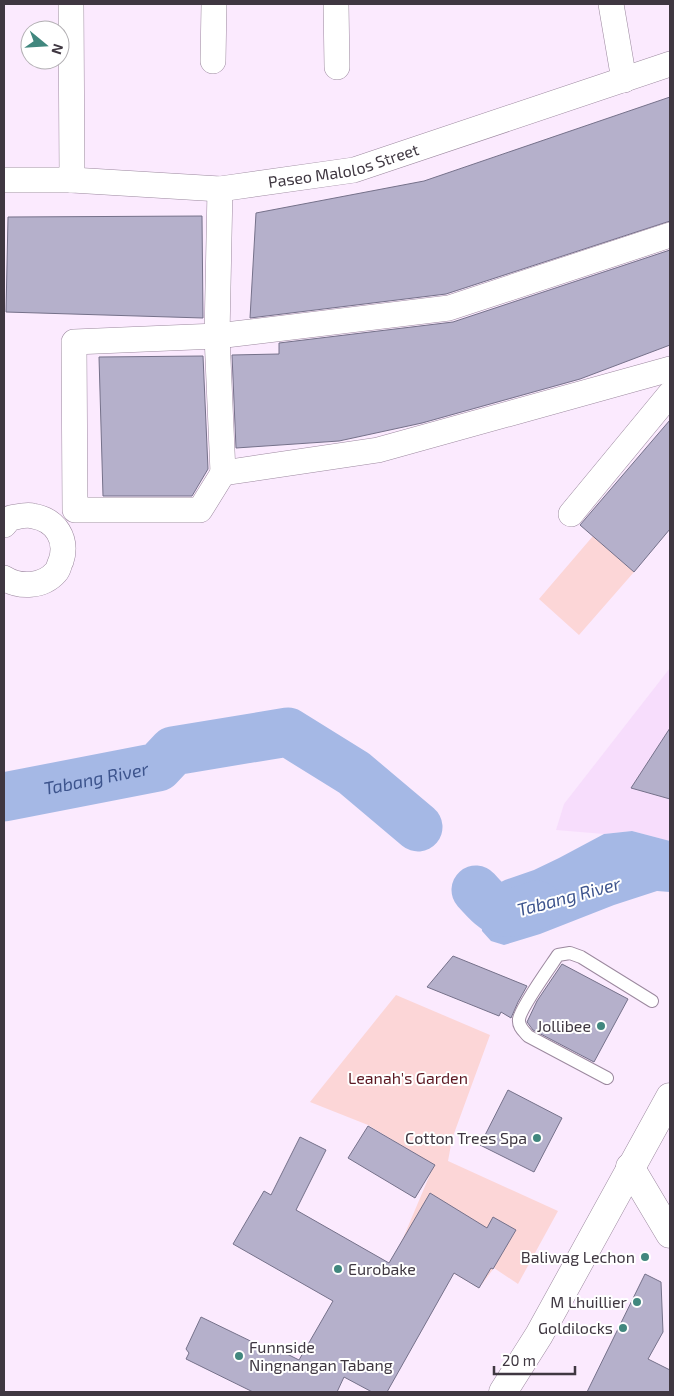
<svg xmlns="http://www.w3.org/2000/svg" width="674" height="1396" viewBox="0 0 674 1396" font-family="'Exo 2',sans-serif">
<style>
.built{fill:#f7ddfc}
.green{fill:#fcd6d7}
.water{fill:#a5b8e5}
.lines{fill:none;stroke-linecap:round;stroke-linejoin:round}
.river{stroke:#a5b8e5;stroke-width:49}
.building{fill:#b5b0cb;stroke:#75718a}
.lane-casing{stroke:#9c899f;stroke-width:14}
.street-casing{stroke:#9c899f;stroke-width:26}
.secondary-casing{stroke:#9c899f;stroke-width:29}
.highway-casing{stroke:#9c899f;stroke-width:29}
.lane{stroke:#fff;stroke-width:12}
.street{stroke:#fff;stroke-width:25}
.secondary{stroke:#fff;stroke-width:28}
.highway{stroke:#fff;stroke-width:28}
.poi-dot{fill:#41877e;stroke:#fff;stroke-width:2}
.labels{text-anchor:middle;stroke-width:4;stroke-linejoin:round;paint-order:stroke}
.street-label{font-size:16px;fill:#3f3741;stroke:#fff}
.poi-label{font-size:16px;fill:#3f3741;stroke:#fff;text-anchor:end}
.park-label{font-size:16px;fill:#5c1822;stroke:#fff}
.water-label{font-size:18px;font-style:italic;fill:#3d548d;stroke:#fff}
</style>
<rect width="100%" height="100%" fill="#fbeafe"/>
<path class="built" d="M670,668V841L632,831L604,834L556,830L564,804Z"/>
<path class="green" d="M593,536L634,572L579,635L539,599Z
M396,995L490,1035L452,1139L448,1161L558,1211L518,1284L494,1268L479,1288L401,1243L434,1165L368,1125L310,1102Z"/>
<path class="water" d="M288,732C299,734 302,741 313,742L315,751L322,755L330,754L345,770L353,769L358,774L378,765L386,774L393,777L405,785L420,807L418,827L399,828L387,821L371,805L357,797L352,783L341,782L338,777L324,765L318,768L310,758L302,763L300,757L296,756L291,748L281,752L276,751L272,754L263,751C249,767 178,768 154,770L178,748L216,744L224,735L231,733L242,741L254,734L268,736Z
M632,831L670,841V892L657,891L614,905L540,934L504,945L491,941L482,931L479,893L505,880L534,870L559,858L604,834Z"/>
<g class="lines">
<g class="river">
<path id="s1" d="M4,797L158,767L173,751L288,732L354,773L418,827"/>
<path d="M476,890C501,918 503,916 537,905"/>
</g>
</g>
<path class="building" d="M670,97V221L446,294L250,318L256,213L424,181Z
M202,216L203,318L6,312L8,217Z
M670,250V345L580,379L422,423L339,441L236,448L232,355L279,354V343L453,322Z
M203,356L208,469L192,496H103L99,357Z
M670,420V529L634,572L580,525Z
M670,728V799L631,788Z
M453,956L527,986L518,1002L511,1018L501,1012L499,1016L427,987Z
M562,964L628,999L594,1062L533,1030L527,1022L537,1001Z
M508,1090L562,1118L534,1172L480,1145Z
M368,1126L435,1165L415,1198L348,1158Z
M300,1137L326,1150L296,1210L389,1263L430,1193L487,1228L493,1217L516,1230L493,1269L491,1268L479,1288L454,1273L387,1392H372L344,1377L337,1392H253L186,1359L189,1353L186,1349L201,1317L269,1350L271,1346L299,1360L333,1301L233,1244L264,1191L271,1195Z
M645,1274L661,1282L663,1332L648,1359L670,1370V1392H587Z"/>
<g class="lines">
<defs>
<path id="lane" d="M607,1078L528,1036C524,1031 518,1027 519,1019C521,1007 550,967 558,955L570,953L581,957L652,1001"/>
<g id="street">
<path d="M71,4L72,180"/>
<path d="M336,4L337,67"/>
<path d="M611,4L624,80"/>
<path d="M213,61L214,4"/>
<path id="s2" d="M4,180H72L220,189L354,170L670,64"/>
<path d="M220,189L217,336L223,473L378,450L670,369"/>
<path d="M223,473L200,510H75L74,342L217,336L449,308L670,235"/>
<path d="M571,514L670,394"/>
<path d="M4,525L10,518C17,517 26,514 33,516C56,520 68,539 61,561C59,564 59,569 56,572C43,587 20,588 4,578"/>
</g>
<path id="secondary" d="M630,1167L670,1234"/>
<path id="highway" d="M503,1392L539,1335L670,1097"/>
</defs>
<use href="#lane" class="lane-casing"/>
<use href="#street" class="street-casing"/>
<use href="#secondary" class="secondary-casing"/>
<use href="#highway" class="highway-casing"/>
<use href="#lane" class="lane"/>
<use href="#street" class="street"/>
<use href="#secondary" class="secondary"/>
<use href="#highway" class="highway"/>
</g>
<g class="poi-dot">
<circle cx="601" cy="1026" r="5"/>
<circle cx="537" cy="1138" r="5"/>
<circle cx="645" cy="1257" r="5"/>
<circle cx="338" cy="1269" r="5"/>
<circle cx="637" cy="1302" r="5"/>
<circle cx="623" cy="1328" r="5"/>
<circle cx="239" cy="1356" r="5"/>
</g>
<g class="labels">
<g class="street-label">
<text dy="6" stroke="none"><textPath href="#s2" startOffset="342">Paseo Malolos Street</textPath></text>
</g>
<g class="poi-label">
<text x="591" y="1032">Jollibee</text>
<text x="527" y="1144">Cotton Trees Spa</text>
<text x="635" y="1263">Baliwag Lechon</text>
<text x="348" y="1275" text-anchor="start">Eurobake</text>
<text x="627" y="1308">M Lhuillier</text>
<text x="613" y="1334">Goldilocks</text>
<text x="249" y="1353" text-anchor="start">Funnside<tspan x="249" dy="18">Ningnangan Tabang</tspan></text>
</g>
<g class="park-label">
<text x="408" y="1084">Leanah's Garden</text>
</g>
<g class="water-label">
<text dy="6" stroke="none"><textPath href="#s1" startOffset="94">Tabang River</textPath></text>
<text transform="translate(569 897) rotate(-15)" y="6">Tabang River</text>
</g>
</g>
<rect width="674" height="1396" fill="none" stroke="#3f3741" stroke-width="10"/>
<g transform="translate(45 45) rotate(108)"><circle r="24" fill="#ffffff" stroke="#b2afb3"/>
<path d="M0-4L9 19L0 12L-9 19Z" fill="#41877e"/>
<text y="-8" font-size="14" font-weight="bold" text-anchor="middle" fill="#3f3741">N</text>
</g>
<path d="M494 1366v8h81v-8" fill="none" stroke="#3f3741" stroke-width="2.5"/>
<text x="502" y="1366" font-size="15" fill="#3f3741" stroke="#ffffff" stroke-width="4" paint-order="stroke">20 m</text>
</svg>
